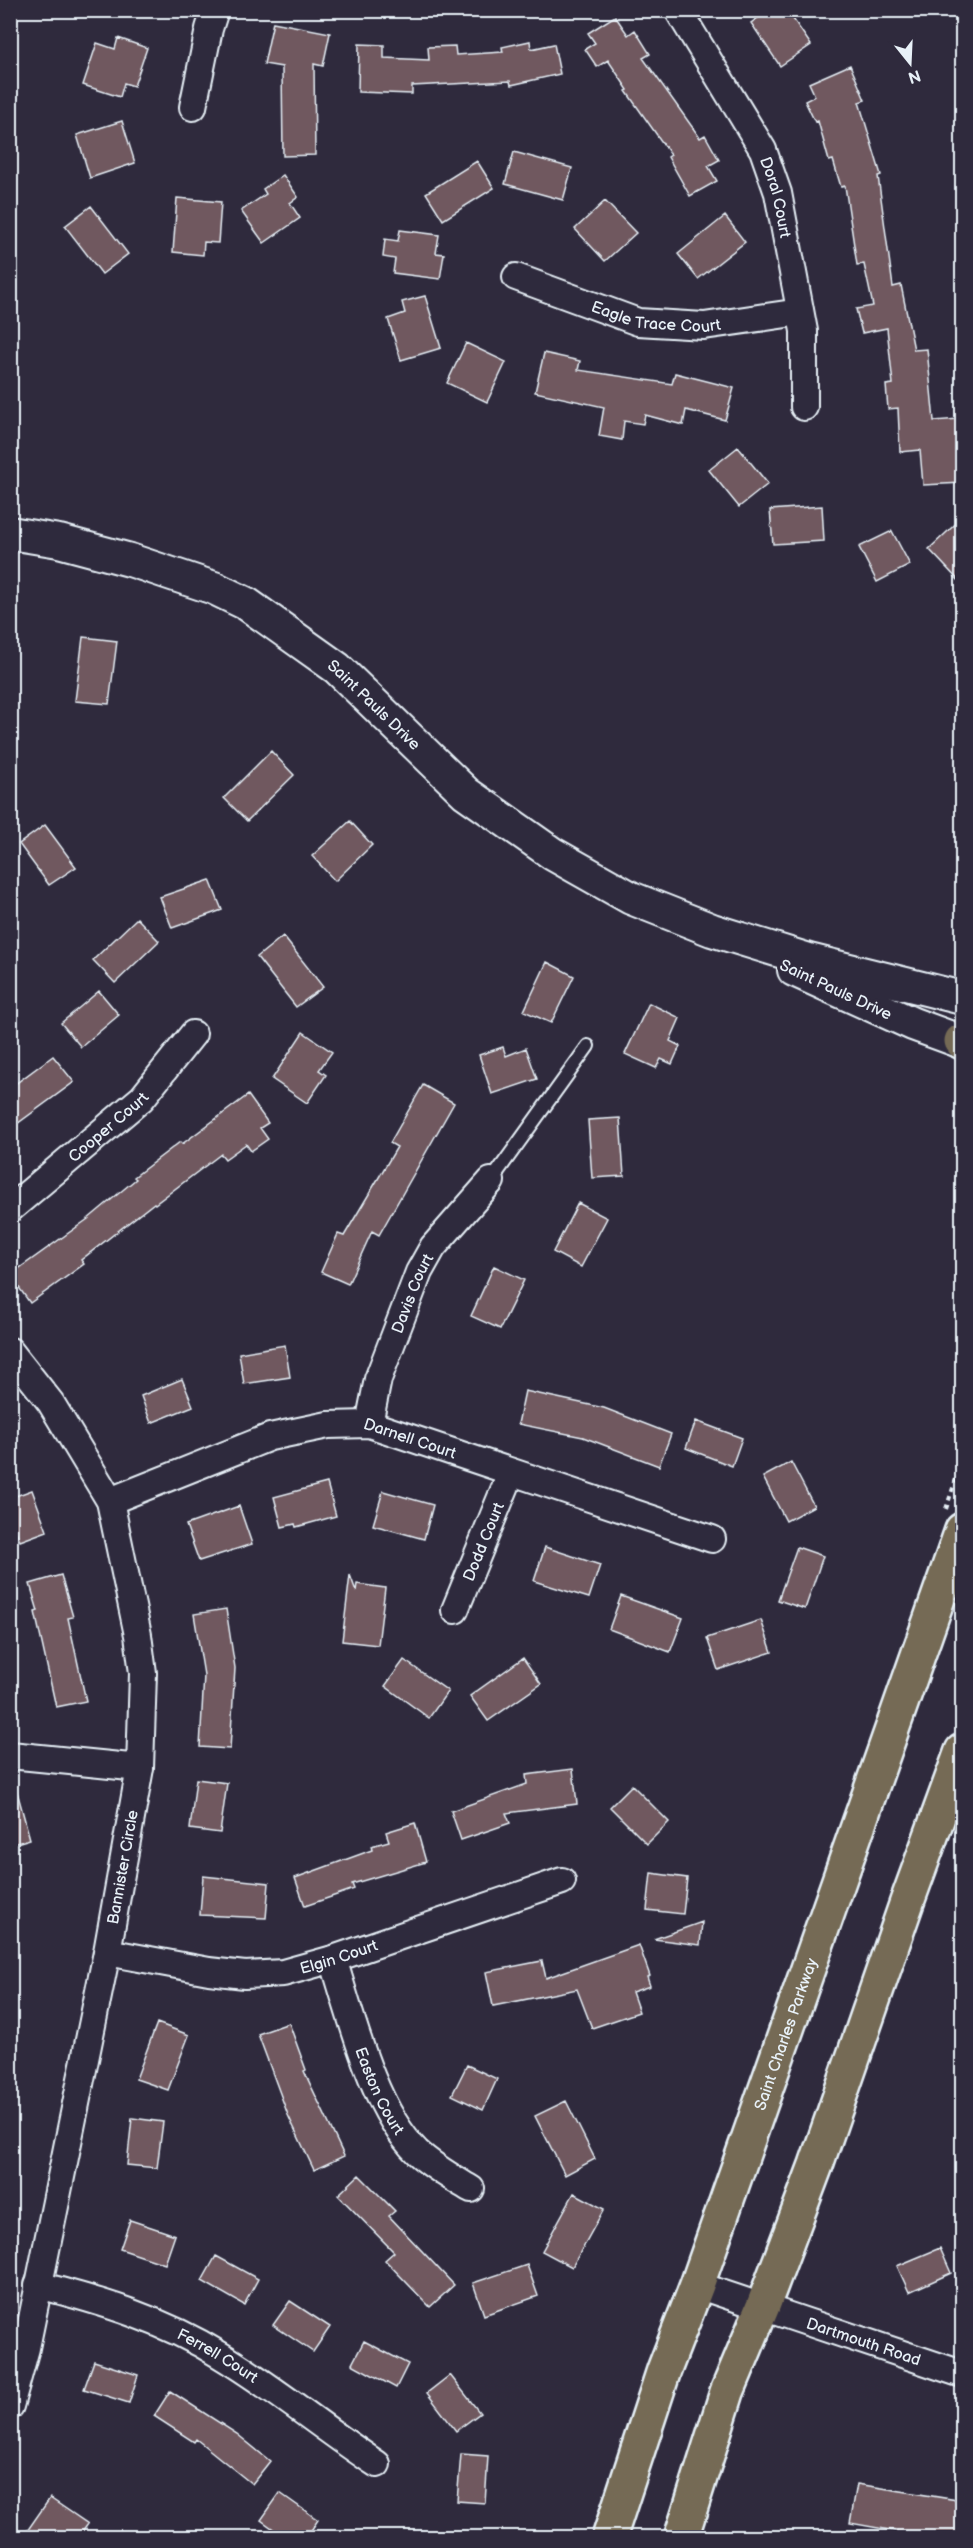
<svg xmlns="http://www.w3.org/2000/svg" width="973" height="2548" viewBox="0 0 973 2548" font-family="'Balsamiq Sans',sans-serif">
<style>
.building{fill:#6f585f;stroke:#e8f1f8;stroke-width:1.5}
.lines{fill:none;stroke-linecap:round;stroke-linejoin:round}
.service-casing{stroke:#e8f1f8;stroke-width:16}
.minor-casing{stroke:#e8f1f8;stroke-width:30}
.tertiary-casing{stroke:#e8f1f8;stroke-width:36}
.primary-casing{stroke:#e8f1f8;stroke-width:38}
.path{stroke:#e8f1f8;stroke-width:4;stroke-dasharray:4.5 4.5;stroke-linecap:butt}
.service{stroke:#2f2a3d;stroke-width:12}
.minor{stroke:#2f2a3d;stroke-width:26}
.tertiary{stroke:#2f2a3d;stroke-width:32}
.primary{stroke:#746b55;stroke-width:33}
.labels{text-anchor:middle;stroke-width:6;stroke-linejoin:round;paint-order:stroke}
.street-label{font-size:16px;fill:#e8f1f8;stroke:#2f2a3d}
</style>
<rect width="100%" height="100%" fill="#2f2a3d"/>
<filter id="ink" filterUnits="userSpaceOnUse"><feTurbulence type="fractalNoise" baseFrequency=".0167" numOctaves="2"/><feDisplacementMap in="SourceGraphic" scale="12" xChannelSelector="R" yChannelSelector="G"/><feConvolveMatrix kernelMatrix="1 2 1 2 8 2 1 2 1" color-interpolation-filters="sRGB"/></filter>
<g filter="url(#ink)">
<path class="building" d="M769,10H787L811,45L780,66L751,23Z
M615,16L628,35L635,30L650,54L643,58L700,138L705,135L719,160L708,166L717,181L690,196L668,157L671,155L626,91L628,90L608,60L597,67L585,49L595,43L588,33Z
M273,22L330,33L323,66L314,64L315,155L283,156L282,67L264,64Z
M118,38L147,48L134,86L124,83L120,97L83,85L97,43L115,49Z
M530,41L531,49L554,44L560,74L511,85L510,81L412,86V94L358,92L359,44L384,45V58L429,60L428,47L455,46L456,55L503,52L502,47Z
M850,65L865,100L859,102L881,175L878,176L893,287L901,285L914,350L927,349L934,421L959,419L963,483L923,485L920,450L900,452L898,408L888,409L886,385L893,384L887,328L862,333L856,309L873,306L864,264L857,265L845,186L841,187L833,160L829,161L818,121L815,122L805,101L815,96L809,83Z
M122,121L135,163L90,178L77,135Z
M514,152L572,168L563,200L505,184Z
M477,161L494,188L443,220L426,193Z
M283,175L298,197L290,203L300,218L264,243L241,211L266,194L263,189Z
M177,198L221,202L218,243L204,242L203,255L173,252Z
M605,201L636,233L605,261L575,229Z
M91,206L128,254L102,274L65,226Z
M725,216L745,242L698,279L678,254Z
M400,230L439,235L436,253L444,254L440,279L393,273L395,259L383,257L385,239L398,241Z
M425,296L441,348L401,360L388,319L405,313L402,302Z
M466,343L506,362L487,402L447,383Z
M544,353L580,361L578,370L672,384L675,373L734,388L725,420L686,410L683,425L645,415L643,424L624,421L622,440L599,436L604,407L535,392Z
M738,447L768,484L739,507L709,470Z
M822,506L824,541L773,544L770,510Z
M963,517V585L929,549Z
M892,531L910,565L877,582L859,547Z
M83,637L117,641L109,704L75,701Z
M271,751L294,775L247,821L224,798Z
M350,821L372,845L335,881L312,856Z
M45,825L76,867L49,885L19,844Z
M210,880L222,910L172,928L160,897Z
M137,918L159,941L115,983L93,960Z
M283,936L323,987L296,1007L257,957Z
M547,962L574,976L551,1023L524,1011Z
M99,991L119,1015L81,1047L61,1023Z
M649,1003L680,1018L670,1041L680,1046L672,1064L661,1059L656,1068L625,1054Z
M303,1032L332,1052L319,1070L326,1075L307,1103L272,1079Z
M503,1047L506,1056L526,1048L537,1079L492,1094L479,1055Z
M53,1056L74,1082L10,1129V1088Z
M423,1085L454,1103L379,1235L372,1231L348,1284L321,1272L338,1234L344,1236L397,1147L390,1143Z
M248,1095L268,1123L260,1128L268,1139L251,1151L246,1144L225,1159L221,1154L155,1204L154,1203L81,1260L84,1264L30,1303L10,1275L88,1219L136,1179L134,1177L180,1142L182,1144Z
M620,1118L624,1176L592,1178L588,1120Z
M578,1203L607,1218L581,1267L553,1252Z
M494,1266L524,1280L500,1329L471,1316Z
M285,1345L290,1377L244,1384L239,1353Z
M182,1379L193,1406L151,1423L141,1396Z
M525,1391L604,1408L671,1434L659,1466L583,1437L518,1424Z
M696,1421L742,1438L732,1466L686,1448Z
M791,1462L814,1506L786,1521L763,1477Z
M327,1483L336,1516L296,1527L295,1524L282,1527L274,1497Z
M32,1490L47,1531L20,1541L10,1516V1498Z
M383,1491L433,1505L424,1539L373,1525Z
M239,1506L252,1544L199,1561L186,1525Z
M545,1547L600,1565L589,1598L534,1581Z
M797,1547L823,1556L805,1609L778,1600Z
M61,1575L73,1617L68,1618L86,1701L56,1707L35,1612L38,1611L30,1584Z
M350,1575L356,1591L357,1584L385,1588L378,1645L342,1641Z
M621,1596L683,1618L670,1652L609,1629Z
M226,1609L235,1668L230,1749L200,1747L204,1675L194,1614Z
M761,1620L772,1652L718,1670L707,1638Z
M523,1658L541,1684L488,1721L470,1696Z
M404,1660L448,1691L429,1718L385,1686Z
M573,1769L577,1804L506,1813L510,1823L461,1840L451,1811L527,1784L526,1775Z
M196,1779L227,1783L220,1833L190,1829Z
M632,1785L669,1822L647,1844L610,1807Z
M16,1788L30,1839L10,1845V1789Z
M415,1823L426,1862L352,1884L354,1889L305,1906L295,1878L372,1850L371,1846L389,1841L386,1832Z
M651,1873L687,1878L683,1914L647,1910Z
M203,1876L269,1883L266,1918L200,1915Z
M702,1922L700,1945L654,1939Z
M639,1945L650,1976L647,1977L650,1986L632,1992L639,2012L592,2028L577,1989L493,2006L486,1972L542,1961L546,1978Z
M157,2023L189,2035L168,2090L136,2079Z
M289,2023L306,2070L304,2071L344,2156L314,2170L288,2115L258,2034Z
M467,2065L497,2079L483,2110L452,2095Z
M566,2101L595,2159L565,2175L535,2116Z
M132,2118L163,2122L157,2168L127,2165Z
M359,2175L395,2211L389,2216L454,2285L430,2307L385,2260L394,2252L338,2195Z
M574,2193L604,2209L572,2267L542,2251Z
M130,2220L175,2235L165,2264L120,2249Z
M940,2248L951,2273L909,2292L897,2266Z
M216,2256L258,2279L244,2305L202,2281Z
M527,2265L538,2296L484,2315L473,2283Z
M290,2301L330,2327L313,2352L273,2325Z
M364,2341L408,2364L396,2388L352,2364Z
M94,2361L138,2375L129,2403L84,2389Z
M450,2375L480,2413L456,2431L427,2393Z
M170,2391L237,2434L270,2461L252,2484L196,2439L194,2442L154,2416Z
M461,2454L488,2456L485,2503L457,2501Z
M857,2484L963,2501V2538H934L850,2523Z
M280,2493L318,2520L306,2538H286L261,2520Z
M50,2498L88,2524L78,2538H36L27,2531Z"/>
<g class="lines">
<defs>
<path id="service" d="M491,1181L588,1046"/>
<g id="minor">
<path id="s1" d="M678,10L763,150L778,193L804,331V407"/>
<path d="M193,107L209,29L215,10"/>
<path id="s2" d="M516,277L638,322L704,326L800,312"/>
<path id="s3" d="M10,1209L142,1098L193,1034"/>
<path d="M10,1351L51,1403L110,1501L138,1635L143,1673L140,1768L107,1952L26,2348L10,2406"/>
<path id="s4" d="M369,1424L378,1379L419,1272L433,1247L491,1181"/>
<path id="s5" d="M110,1501L270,1437L328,1425L369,1424L712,1539"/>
<path id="s6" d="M455,1610L511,1473"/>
<path d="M10,1755L140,1768"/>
<path id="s7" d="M107,1952L209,1971L245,1975L283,1973L333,1959L562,1881"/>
<path id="s8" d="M333,1959C352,2019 373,2108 417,2152C433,2167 453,2178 471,2189"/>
<path id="s9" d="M38,2285C101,2301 164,2320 220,2355C275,2388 324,2429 377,2464"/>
<path id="s10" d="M697,2285L962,2374"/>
</g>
<g id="tertiary">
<path id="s11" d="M10,533L59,541L130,560L214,588L247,604L337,668L466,793L553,854L631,898L712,930L809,960L962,998"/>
<path d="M794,970L913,1024L962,1042"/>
</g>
<g id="primary">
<path d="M961,1041L962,1042"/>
<path id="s12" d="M609,2538L664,2370L697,2285L962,1530"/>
<path d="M681,2538L727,2392L763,2306L816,2165L907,1902L962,1751"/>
</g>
</defs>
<use href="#service" class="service-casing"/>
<use href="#minor" class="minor-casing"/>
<use href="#tertiary" class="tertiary-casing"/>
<use href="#primary" class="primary-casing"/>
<path class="path" d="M946,1509L962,1461"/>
<use href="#service" class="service"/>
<use href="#minor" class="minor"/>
<use href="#tertiary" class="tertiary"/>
<use href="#primary" class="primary"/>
</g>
</g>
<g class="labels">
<g class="street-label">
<text dy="6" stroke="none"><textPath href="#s1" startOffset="213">Doral Court</textPath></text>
<text dy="6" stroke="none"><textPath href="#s2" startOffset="147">Eagle Trace Court</textPath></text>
<text dy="6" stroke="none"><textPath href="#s11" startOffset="411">Saint Pauls Drive</textPath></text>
<text transform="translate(836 989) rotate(25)" y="6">Saint Pauls Drive</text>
<text dy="6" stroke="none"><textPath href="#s3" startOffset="128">Cooper Court</textPath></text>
<text dy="6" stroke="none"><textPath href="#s4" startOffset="138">Davis Court</textPath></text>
<text dy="6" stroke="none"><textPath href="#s5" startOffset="316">Darnell Court</textPath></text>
<text dy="6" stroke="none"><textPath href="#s6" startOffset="74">Dodd Court</textPath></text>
<text transform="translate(122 1867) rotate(-80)" y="6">Bannister Circle</text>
<text dy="6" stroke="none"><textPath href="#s7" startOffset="236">Elgin Court</textPath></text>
<text dy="6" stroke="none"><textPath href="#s12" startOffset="534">Saint Charles Parkway</textPath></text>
<text dy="6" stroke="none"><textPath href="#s8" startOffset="140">Easton Court</textPath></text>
<text dy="6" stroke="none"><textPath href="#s10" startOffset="176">Dartmouth Road</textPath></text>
<text dy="6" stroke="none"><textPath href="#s9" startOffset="194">Ferrell Court</textPath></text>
</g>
</g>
<rect width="973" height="2548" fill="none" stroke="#2f2a3d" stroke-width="36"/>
<rect x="18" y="18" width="937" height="2512" fill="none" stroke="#e8f1f8" stroke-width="2" filter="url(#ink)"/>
<g transform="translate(910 63) rotate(162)" stroke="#2f2a3d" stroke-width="4.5" paint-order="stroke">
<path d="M0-4.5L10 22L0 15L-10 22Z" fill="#e8f1f8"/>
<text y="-9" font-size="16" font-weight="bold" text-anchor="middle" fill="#e8f1f8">N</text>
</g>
</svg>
